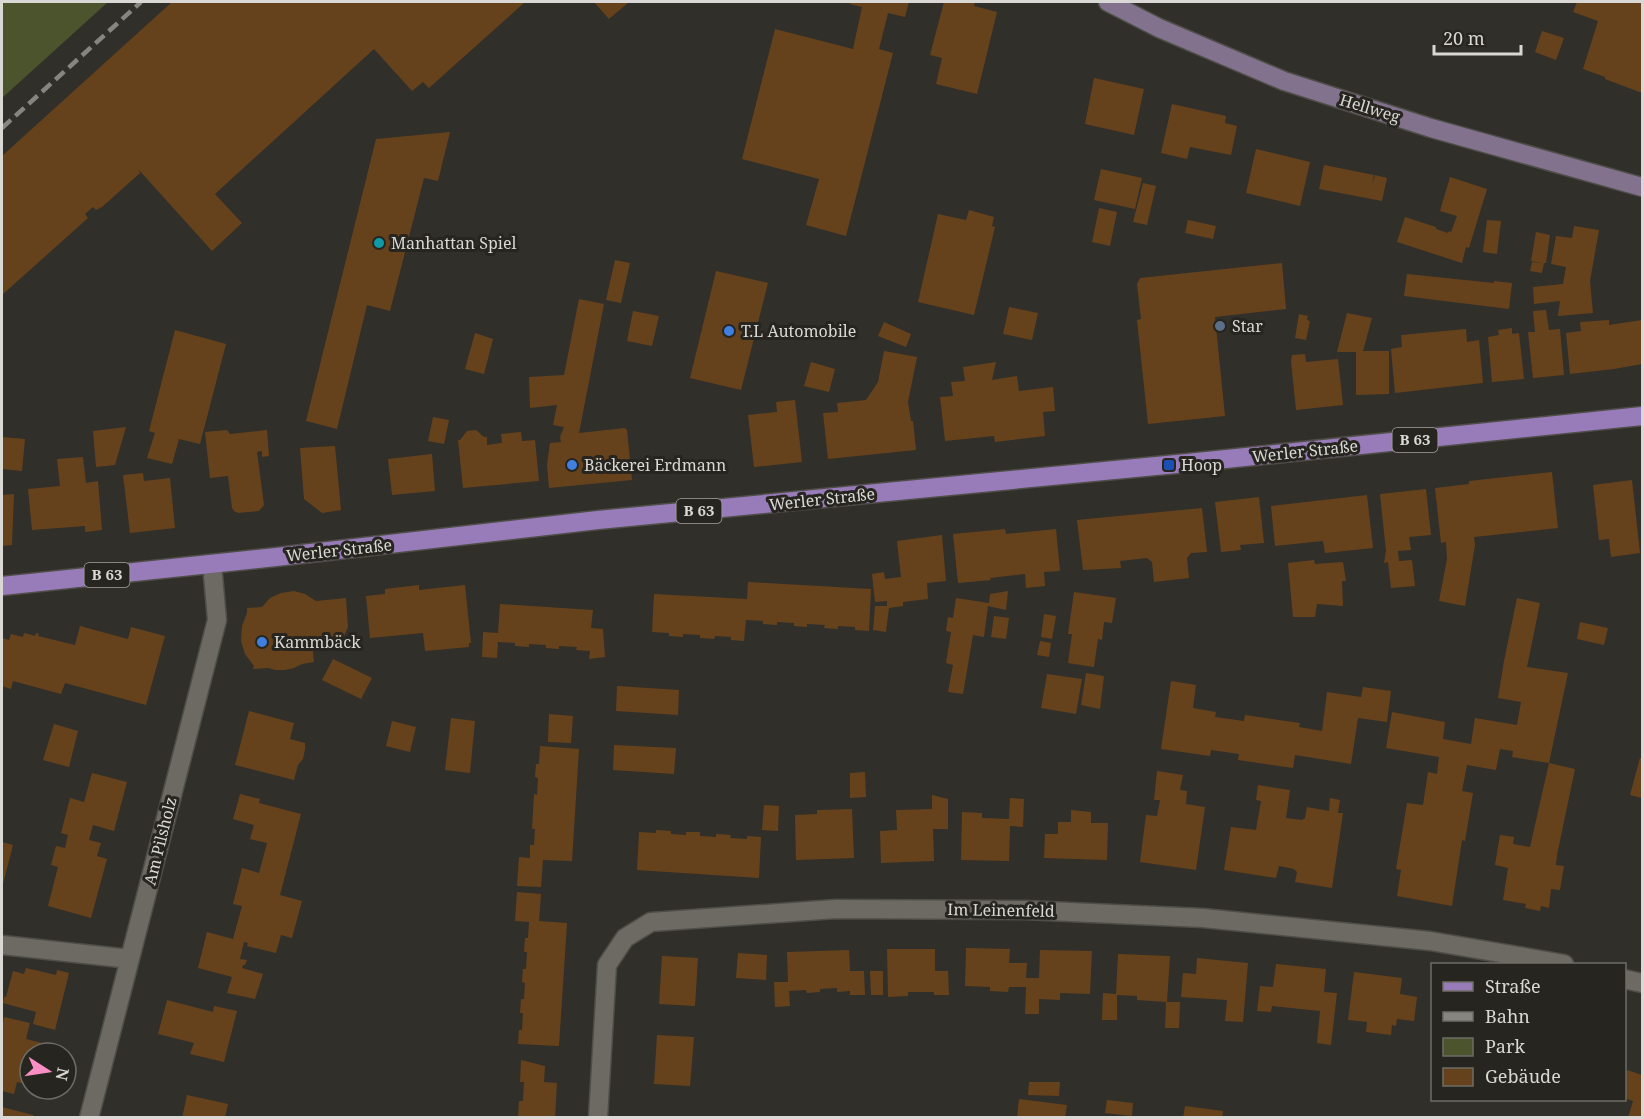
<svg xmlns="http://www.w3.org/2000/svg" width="1644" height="1119" viewBox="0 0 1644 1119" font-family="'Noto Serif',serif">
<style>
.green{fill:#4c542e}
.building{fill:#66421c}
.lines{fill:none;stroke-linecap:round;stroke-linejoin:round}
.street-casing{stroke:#4f4d48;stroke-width:21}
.secondary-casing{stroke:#4f4d48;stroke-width:21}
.primary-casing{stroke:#4f4d48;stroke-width:21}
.street{stroke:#6c6a62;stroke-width:18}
.secondary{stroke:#82728e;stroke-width:18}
.primary{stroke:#987bb9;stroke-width:18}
.rail{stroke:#868580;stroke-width:4.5;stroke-dasharray:12 6;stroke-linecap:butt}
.culture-dot{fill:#0f9aa8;stroke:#27251f;stroke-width:2}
.service-dot{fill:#5c6f8a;stroke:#27251f;stroke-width:2}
.shop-dot{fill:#3f7fe0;stroke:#27251f;stroke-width:2}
.transit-dot{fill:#1a4fb4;stroke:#27251f;stroke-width:2}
.labels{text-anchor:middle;stroke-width:6;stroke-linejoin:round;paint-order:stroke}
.shield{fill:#27251f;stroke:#a4a29e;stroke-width:1.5}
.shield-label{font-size:15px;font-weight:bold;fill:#d9d8d4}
.street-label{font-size:16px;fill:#d9d8d4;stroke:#27251f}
.poi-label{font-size:16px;fill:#d9d8d4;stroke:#27251f;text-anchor:start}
</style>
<rect width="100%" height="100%" fill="#312f29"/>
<path class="green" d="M2,2H108L2,98Z"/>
<path class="building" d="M172,2H525L429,88L423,82L412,91L374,49L215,194L242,223L212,251L139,170L140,173L102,207L96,210L93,207L85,214L88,218L2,295V156Z
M594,2H629L609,19Z
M851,2H909L905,17L888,13L879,49L893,53L846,236L806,225L819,179L742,159L775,29L853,49L862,7L850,4Z
M944,2H975L974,6L997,12L977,94L936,84L942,58L930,55Z
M1577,2H1642V93L1605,79V77L1583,69L1598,21L1573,12Z
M1542,31L1564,38L1556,60L1535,52Z
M1094,78L1144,89L1134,135L1085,124Z
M1172,104L1226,116L1225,123L1237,126L1231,155L1190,147L1187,159L1161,153Z
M450,132L438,181L424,178L390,311L367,305L337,429L306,421L376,139Z
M1256,149L1310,162L1300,206L1246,193Z
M1324,165L1374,175L1372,185L1375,175L1387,178L1382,201L1319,189Z
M1101,169L1142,178L1135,209L1094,200Z
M1450,177L1487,189L1469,248L1466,247L1462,263L1397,242L1405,217L1436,227V229L1448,233L1449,231L1451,232L1457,216L1440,211Z
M1143,183L1156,186L1147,225L1133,222Z
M1099,208L1117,212L1110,246L1092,242Z
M969,210L994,217L992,226L995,227L974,315L918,302L938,214L966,220Z
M1188,220L1216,226L1213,239L1185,233Z
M1487,220L1501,221L1497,254L1483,252Z
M1574,226L1599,230L1590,281L1593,313L1558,316L1560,301L1534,304L1533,287L1563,284L1566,267L1551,264L1556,236L1572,238Z
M1536,232L1550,235L1546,263H1544L1542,273L1530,271L1532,262L1542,263L1531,261Z
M615,260L630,263L621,303L606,300Z
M1282,263L1286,309L1215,317L1225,416L1148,424L1137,320L1141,319L1137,284L1140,278Z
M716,271L768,283L741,390L690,378Z
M1407,274L1494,283V281L1512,283L1509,309L1404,296Z
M579,299L604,304L579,433L625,428L627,430L632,480L549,488L547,465L550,443L561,442L560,437L564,427L553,425L557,405L530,408L529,377L564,375Z
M1009,307L1038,313L1032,340L1003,334Z
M1546,310L1549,330L1560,329L1564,375L1533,378L1528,332H1535L1533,311Z
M633,311L659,316L652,346L627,341Z
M1347,313L1372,318L1363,351H1389V394L1356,395V352H1337Z
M1299,314L1308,316L1307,320L1310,321L1306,340L1295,338Z
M1609,320V325L1642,320V364L1614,369L1570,374L1566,333L1581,331L1580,322Z
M884,322L911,334L906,347L878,336Z
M1512,328V334L1519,333L1524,379L1492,382L1488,337L1499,335L1498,330Z
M1466,329L1467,342L1479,340L1483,383L1395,393L1391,349L1402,347L1401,335Z
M175,330L226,344L200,444L179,439L172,464L147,458L155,433L149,431Z
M475,333L493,339L484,374L465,369Z
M884,351L917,357L908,402L911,421H913L916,450L828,459L823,413L838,412L837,403L866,400L878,382Z
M1305,354L1306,362L1338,359L1343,405L1296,410L1291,361L1292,355Z
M811,362L835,369L829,392L804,386Z
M996,362L992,380L1017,376L1019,391L1053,387L1055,411L1043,412L1045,436L995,442L994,436L945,441L940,397L953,396L951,382L965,381L963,367Z
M795,400L802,462L754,467L748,415L777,412L776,402Z
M433,417L449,420L444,444L428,441Z
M126,427L115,465L96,467L93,431Z
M227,430L230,434L267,430L269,456L262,457V451L257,452L264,505L259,511L238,513L234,511L232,508L228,476L210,478L205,432Z
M476,430L484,437H487V445L502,443L501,434L521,432L522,441L535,440L539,481L463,488L458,440H460L467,431Z
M2,437L25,439L22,471L2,469Z
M335,446L341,510L322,513L304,499L300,448Z
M432,454L435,491L392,495L388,459Z
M83,457L86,483L98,481L102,530L85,532V526L32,530L28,489L60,486L57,459Z
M1552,472L1558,528L1474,537L1475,545L1465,606L1439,601L1447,559L1446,542L1441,543L1435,488L1469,484V481Z
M143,473L144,481L170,478L175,528L130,533L123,475Z
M1632,480L1640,553L1611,557L1609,539L1599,540L1593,485Z
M1426,489L1431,535L1409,537L1411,550L1398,551L1399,561L1412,560L1415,586L1391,588L1388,562L1384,563L1386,551L1380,494Z
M14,494L12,545L2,546V495Z
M1367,495L1373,548L1325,553L1323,541L1275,546L1271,506Z
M1259,497L1264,543L1240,545L1241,550L1221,552L1215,502Z
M1202,508L1207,552L1191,553L1187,558L1189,578L1154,582L1152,562L1147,558L1120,561L1121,568L1083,570L1077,520Z
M1005,529L1006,534L1056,529L1060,571L1044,572L1045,586L1026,588L1025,574L990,578L991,580L958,583L953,534Z
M942,535L946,581L927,583L928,599L903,602V606L889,608L886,632L873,630L875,606H887V601L875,602L872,574L884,572L885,579L901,577L897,541Z
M1314,560L1315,564L1343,562L1346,581H1342L1343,606L1317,604L1315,617H1293L1288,563Z
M748,582L871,589L869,631L855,630V627L838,626V629L824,628L825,625L807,624V627L794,626V623L777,622V625L763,624V621L746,620L744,641L731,640V637L715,636L714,639L700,638V635L683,634V637L669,636V633L652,632L654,594L747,599Z
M419,585V590L465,585L471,643H469V647L425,651L423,633L370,638L366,596L385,594V589Z
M294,591L305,594L316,601L346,598L348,627L339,648L327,642L312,644L314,662L302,664L294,668L285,670H276L268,668L253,669L254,666L245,654L241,641L242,626L247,613V608L262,607L270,598L281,593Z
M1008,591L1006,610L988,606L984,637L973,635L963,694L948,692L953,665L946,663L951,632L946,631L948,617L953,618L956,598L989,603L990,594Z
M1074,592L1116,598L1112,623L1104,622L1102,640L1098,639L1094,667L1068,663L1072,634H1068Z
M1517,598L1540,603L1527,667L1568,673L1549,763L1512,757L1513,751L1500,749L1496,770L1467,765L1462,791L1473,793L1465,841L1462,840L1452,906L1397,896L1401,870L1396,869L1407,803L1423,805L1428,772L1437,774L1439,757L1386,748L1392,712L1445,722L1443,739L1471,744L1475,718L1517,725L1521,702L1498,698L1504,661Z
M500,604L593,610L591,628L603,629L605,657L589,659L590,651L576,650L577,647L559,646V649L546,648V645L529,644V647L515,646V643L498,642L497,658L482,657L483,632L498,633Z
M1044,614L1056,616L1052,639L1041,637Z
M994,616L1009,618L1006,639L991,637Z
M1580,622L1608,628L1604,645L1577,639Z
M80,626L128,639L131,627L165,636L146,705L65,683L61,694L13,681L11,689L2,686V638L9,640L11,634L23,637L24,633L35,636L36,633L39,634L38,636L75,645Z
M1040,641L1051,643L1049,657L1037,655Z
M333,659L372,678L361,699L322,680Z
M1086,673L1104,676L1100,709L1081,705Z
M1047,674L1082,679L1076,714L1041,708Z
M1171,681L1196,685L1193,708L1216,712L1215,717L1244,721L1245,715L1300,723L1299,727L1322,731L1327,692L1361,697L1363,687L1391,691L1387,722L1358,718L1351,764L1295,755L1293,768L1238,760L1239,754L1211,750L1210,756L1161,749Z
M617,686L679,690L678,715L616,711Z
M249,711L294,723L290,739L305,743V749L303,759L298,765L294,780L235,765Z
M549,714L573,716L571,743L548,742Z
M451,718L475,721L470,773L445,770Z
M392,721L416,727L410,752L386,746Z
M54,724L78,731L69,767L43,760Z
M614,745L676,748L674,774L613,770Z
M540,746L579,749L572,861L543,860L541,887L517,886L519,857L530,858V845H534L535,829H532L534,794L537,795L538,778L535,777L536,764H539Z
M1640,758H1642V798L1630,795Z
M1549,763L1575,769L1557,855L1556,865L1564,866L1560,890L1551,889L1549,908L1541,906L1540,911L1525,908L1526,904L1503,900L1508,868L1495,865L1500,835L1514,837L1513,844L1530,847Z
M1157,771L1183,775L1180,790L1187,791L1186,804L1205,807L1196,870L1140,862L1146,815L1157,816L1160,800H1154Z
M865,772L866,797L850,798V773Z
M92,773L127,782L114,831L93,825L89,840L101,843L97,856L107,859L91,918L48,906L58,867L51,865L56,846L65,848L68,835L61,833L70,798L84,802Z
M1258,785L1290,790L1286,818L1302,820L1305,818L1307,807L1329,811L1330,798L1340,800L1338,813H1343L1332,888L1295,882L1297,872L1294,869L1279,866L1276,878L1224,870L1231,827L1256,830L1261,801L1256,800Z
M240,794L260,799L259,803L301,814L280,895L302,901L292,938L281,935L276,953L247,946L248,943L244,942L240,959L247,960L245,965H243L242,968L263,974L255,999L227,993L232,977L198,968L207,932L233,939L242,906L233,904L242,868L259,873L267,843L250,839L254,825L233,819Z
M932,795L948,799V829H933L934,861L881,863L880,831L897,830L896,810L932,809Z
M1010,798L1024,799L1023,827L1010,826L1009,861L961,860L962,812L982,813V818L1009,819Z
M764,805L779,806L778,831L762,830Z
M852,809L854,858L796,860L795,815L817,814V810Z
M1071,810L1091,812V823H1108L1107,860L1044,858L1045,834H1058V822H1071Z
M656,830L671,831V834L686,835V832H700V836L716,837V834L731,835L730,838L747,839V836L761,837L759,878L637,870L639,832L656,833Z
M2,842L13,845L2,888Z
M517,892L541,894L539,921L567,923L559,1046L518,1044L519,1030H522L523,1013H520L521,999H524L525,983L522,982L523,969H526L527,952H524L525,938H528L529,922L515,921Z
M966,948L1010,949L1009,963H1027L1026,978H1039L1040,950L1092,951L1090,994L1060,993V1000L1039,999V1014H1025L1026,987H1009L1008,992L990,991V987L965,986Z
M887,949H935V971H948L949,995H934V992H908V996L888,997Z
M849,950L850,971H864L865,995H850V991L837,992V988L820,989V992L807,993L806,990L789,991L790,1006L775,1007L774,982H788L787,952Z
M738,953L767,955L766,980L736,978Z
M1118,954L1170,956L1167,1002H1180L1179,1028H1165L1166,1002L1137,1000V996L1117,995V1020H1102L1103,993L1116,994Z
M662,956L698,958L695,1006L659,1004Z
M1197,958L1248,963L1243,1022L1225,1021L1227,1000L1181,997L1183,973L1196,974Z
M1276,964L1326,969L1324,992L1337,993L1331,1045L1317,1043L1320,1011L1272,1006L1271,1012L1257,1011L1260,986L1273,987Z
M26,968L56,975L57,970L69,973L55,1030L33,1024L36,1012L3,1003L4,997H6L13,971L24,974Z
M870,971H883V995H871Z
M1354,972L1402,978L1400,994L1417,997L1414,1021L1397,1019L1396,1026L1392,1025L1391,1035L1366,1032L1367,1022L1348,1020Z
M167,1000L213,1012L214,1006L237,1011L224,1062L190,1054L194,1043L158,1034Z
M4,1017L30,1023L26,1039L51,1045L49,1053H30V1085L17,1082L14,1094L2,1091V1028Z
M657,1035L694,1037L690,1086L654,1084Z
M521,1060L545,1066L544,1082L557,1083L555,1118H518L519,1101H523L524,1082H520Z
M1627,1070L1642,1075V1118H1628L1633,1101L1624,1098V1078Z
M1029,1082H1060L1059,1096L1028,1095Z
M187,1095L228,1104L225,1118H182Z
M1019,1099L1067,1105L1065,1118H1017Z
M1107,1100L1133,1103L1132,1116L1105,1113Z
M1185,1106L1223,1111L1222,1118H1183Z
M2,1107L33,1115V1118H2Z"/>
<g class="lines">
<defs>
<path id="street" d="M2,945L130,959
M1624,979L1642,983
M89,1118L217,620L212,564
M598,1118L607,965L625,938L651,922L836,909L1025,910L1203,918L1430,941L1564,964"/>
<path id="secondary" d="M1108,2L1159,28L1284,81L1431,128L1642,187"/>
<path id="primary" d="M2,586L276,557L598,520L1187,463L1642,416"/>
</defs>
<use href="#street" class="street-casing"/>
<use href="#secondary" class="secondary-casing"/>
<use href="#primary" class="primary-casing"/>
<use href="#street" class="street"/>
<use href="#secondary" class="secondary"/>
<use href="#primary" class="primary"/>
<path class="rail" d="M2,128L141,2"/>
</g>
<circle class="culture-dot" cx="379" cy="243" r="6"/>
<circle class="service-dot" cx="1220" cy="326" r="6"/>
<g class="shop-dot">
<circle cx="729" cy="331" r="6"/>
<circle cx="572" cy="465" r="6"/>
<circle cx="262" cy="642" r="6"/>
</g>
<rect class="transit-dot" x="1163" y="459" width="12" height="12" rx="3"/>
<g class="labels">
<g class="shield">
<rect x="1392.5" y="428" width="45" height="24" rx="4.5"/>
<rect x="676.5" y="499" width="45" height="24" rx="4.5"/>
<rect x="84.5" y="563" width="45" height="24" rx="4.5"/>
</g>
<g class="shield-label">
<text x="1415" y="445">B 63</text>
<text x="699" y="516">B 63</text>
<text x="107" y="580">B 63</text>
</g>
<g class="street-label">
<text transform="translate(1370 108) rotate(17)" y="6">Hellweg</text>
<text transform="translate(1305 451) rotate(-6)" y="6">Werler Straße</text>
<text transform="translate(822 499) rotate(-6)" y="6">Werler Straße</text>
<text transform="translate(339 550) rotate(-6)" y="6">Werler Straße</text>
<text transform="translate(160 841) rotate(-76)" y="6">Am Pilsholz</text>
<text transform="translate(1001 910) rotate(1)" y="6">Im Leinenfeld</text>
</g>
<g class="poi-label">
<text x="391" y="249">Manhattan Spiel</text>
<text x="1232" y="332">Star</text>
<text x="741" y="337">T.L Automobile</text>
<text x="584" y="471">Bäckerei Erdmann</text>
<text x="1181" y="471">Hoop</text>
<text x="274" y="648">Kammbäck</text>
</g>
</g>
<rect width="1644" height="1119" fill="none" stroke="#d9d8d4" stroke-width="6"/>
<rect x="1431" y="963" width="195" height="138" fill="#27251f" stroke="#6e6d67" stroke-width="1.5"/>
<rect x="1443" y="982" width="30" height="9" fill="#987bb9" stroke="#6e6d67" stroke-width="1.5"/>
<text x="1485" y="993" font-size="18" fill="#d9d8d4">Straße</text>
<rect x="1443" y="1012" width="30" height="9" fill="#868580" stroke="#6e6d67" stroke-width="1.5"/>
<text x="1485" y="1023" font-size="18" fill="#d9d8d4">Bahn</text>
<rect x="1443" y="1038" width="30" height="18" fill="#4c542e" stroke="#6e6d67" stroke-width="1.5"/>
<text x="1485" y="1053" font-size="18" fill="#d9d8d4">Park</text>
<rect x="1443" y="1068" width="30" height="18" fill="#66421c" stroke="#6e6d67" stroke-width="1.5"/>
<text x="1485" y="1083" font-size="18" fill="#d9d8d4">Gebäude</text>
<g transform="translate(48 1071) rotate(102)"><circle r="28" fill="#27251f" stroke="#6e6d67" stroke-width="1.5"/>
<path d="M0-4.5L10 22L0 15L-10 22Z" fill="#fb8fc5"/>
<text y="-9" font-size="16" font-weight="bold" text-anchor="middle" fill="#d9d8d4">N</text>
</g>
<path d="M1434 45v9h87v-9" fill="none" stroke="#d9d8d4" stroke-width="3"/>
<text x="1443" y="45" font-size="18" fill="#d9d8d4" stroke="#27251f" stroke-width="4.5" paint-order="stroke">20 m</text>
</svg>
